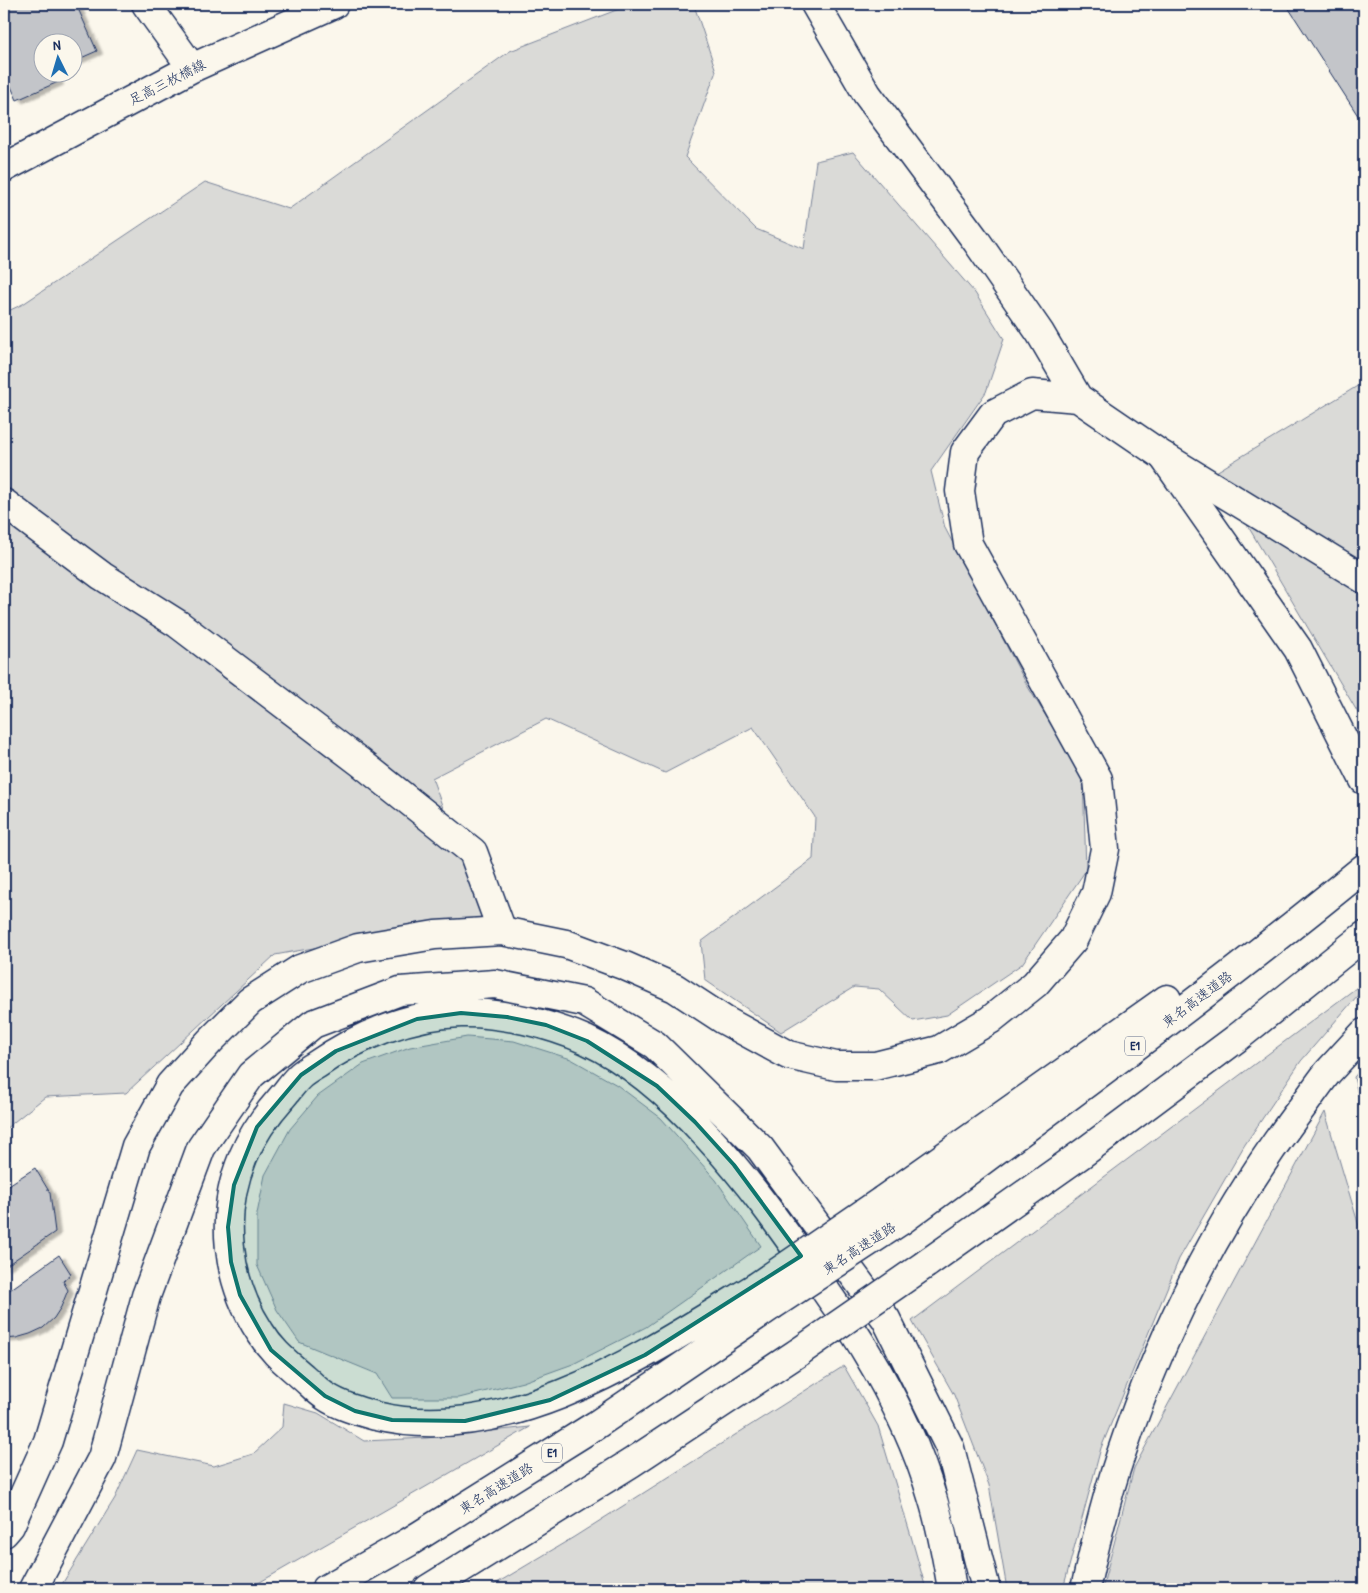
<svg xmlns="http://www.w3.org/2000/svg" width="1368" height="1593" viewBox="0 0 1368 1593" font-family="'Patrick Hand','Klee One',sans-serif">
<style>
.green{fill:#dadad7;stroke:#7a849a}
.building{fill:#c3c5c9;stroke:#1b2f5e;filter:url(#shadow)}
.lines{fill:none;stroke-linecap:round;stroke-linejoin:round}
.street-casing{stroke:#1b2f5e;stroke-width:31}
.secondary-casing{stroke:#1b2f5e;stroke-width:31}
.highway-casing{stroke:#1b2f5e;stroke-width:31}
.street{stroke:#fbf7ec;stroke-width:28}
.secondary{stroke:#fbf7ec;stroke-width:28}
.highway{stroke:#fbf7ec;stroke-width:28}
.highway-bridge-casing{stroke:#1b2f5e;stroke-width:31;stroke-linecap:butt}
.highway-bridge{stroke:#fbf7ec;stroke-width:28}
.marked{fill:#0f766e;fill-opacity:0.2;stroke:#0f766e;stroke-width:4;stroke-linejoin:round}
.labels{text-anchor:middle;stroke-width:5;stroke-linejoin:round;paint-order:stroke}
.shield{fill:#fbf7ec;stroke:#5e6b89;stroke-width:1}
.shield-label{font-size:12px;font-weight:bold;fill:#1b2f5e}
.street-label{font-size:14px;fill:#1b2f5e;stroke:#fbf7ec}
</style>
<defs>
<filter id="shadow"><feDropShadow dx="5.5" dy="3" stdDeviation="1" flood-color="#0004"/></filter>
</defs>
<rect width="100%" height="100%" fill="#fbf7ec"/>
<filter id="ink" filterUnits="userSpaceOnUse"><feTurbulence type="fractalNoise" baseFrequency=".02" numOctaves="2"/><feDisplacementMap in="SourceGraphic" scale="10" xChannelSelector="R" yChannelSelector="G"/><feConvolveMatrix kernelMatrix="1 2 1 2 8 2 1 2 1" color-interpolation-filters="sRGB"/></filter>
<g filter="url(#ink)">
<path class="green" d="M632,4L694,5L716,71L685,157L756,229L804,249L816,161L853,152L975,293L1004,339L986,392L931,471L945,528L1028,687L1083,776L1086,870L1022,964L947,1015L913,1021L879,989L854,987L781,1032L705,980L701,942L813,859L815,817L753,727L665,773L546,719L432,778L483,917L275,955L126,1093L45,1097L4,1130V313L23,304L205,182L289,209L510,51Z
M1364,382V723L1216,472Z
M1364,982V988L1301,1061L1244,1146L1179,1259L1101,1448L1063,1589H1007L989,1485L954,1395L912,1321Z
M467,1037L514,1041L571,1059L617,1085L661,1118L716,1180L761,1246L646,1327L573,1364L523,1382L459,1398H392L377,1374L299,1342L277,1310L257,1265V1214L265,1175L290,1129L318,1096L363,1064L410,1047Z
M1364,1066V1121L1354,1077Z
M1325,1112L1364,1243V1589H1102L1134,1468Z
M844,1366L878,1426L911,1536L926,1589H487L574,1537Z
M284,1403L318,1413L364,1441L426,1438L530,1427L248,1589H59L115,1498L137,1450L214,1466L253,1454L282,1427Z"/>
<path class="building" d="M4,4H76L97,51L72,62V42H42V72H54L58,82L17,100L4,71Z
M1286,4H1364V125Z
M35,1168L50,1193L55,1232L4,1267V1188Z
M59,1255L71,1274L63,1281L68,1290L61,1307L54,1318L43,1328L30,1334L16,1338L4,1339V1294Z"/>
<g class="lines">
<defs>
<path id="street" d="M1163,456L1298,649L1364,780
M4,503L102,576L178,624L360,762L473,852L502,931"/>
<path id="secondary" d="M146,4L192,68
M815,4L867,94L977,242L1040,333L1078,398
M4,168L192,68L334,4
M4,1533L10,1526L48,1441L136,1146L170,1085L210,1041L250,1001L300,969L358,948L435,935L502,931L566,944L625,966L675,988L724,1020L788,1055L836,1066H875L939,1050L990,1020L1035,984L1073,940L1096,893L1105,849L1098,779L968,544L960,491L965,452L993,414L1032,394L1078,398L1163,456L1364,579"/>
<path id="highway" d="M883,1200L1167,999
M902,1220C1057,1105 1214,991 1364,868
M926,1264L1083,1153L1237,1038L1364,936
M756,1287C648,1353 509,1448 376,1416C358,1411 340,1406 325,1396C317,1391 311,1384 304,1378C286,1362 273,1353 260,1332C226,1280 219,1214 243,1157C253,1133 266,1115 283,1096C289,1089 294,1081 301,1075C306,1071 311,1068 316,1065C357,1036 410,1014 461,1013C501,1012 550,1024 586,1040C633,1062 672,1097 707,1136C749,1181 784,1231 819,1281C834,1304 851,1326 865,1350C893,1396 918,1448 933,1500C942,1529 947,1559 952,1589
M33,1589L102,1458L146,1296L201,1148L251,1075L313,1024L400,991L495,984L584,1002L655,1045L760,1148L886,1319L950,1448L986,1589
M326,1589L409,1542L596,1425L771,1306
M428,1589L631,1463L799,1352
M1085,1589C1095,1544 1106,1498 1121,1454C1161,1334 1219,1219 1294,1118C1306,1103 1316,1087 1328,1072C1340,1059 1352,1046 1364,1033"/>
</defs>
<use href="#street" class="street-casing"/>
<use href="#secondary" class="secondary-casing"/>
<use href="#highway" class="highway-casing"/>
<use href="#street" class="street"/>
<use href="#secondary" class="secondary"/>
<use href="#highway" class="highway"/>
<defs>
<path id="highway-bridge" d="M756,1287L883,1200
M771,1306L902,1220
M799,1352L926,1264"/>
</defs>
<use href="#highway-bridge" class="highway-bridge-casing"/>
<use href="#highway-bridge" class="highway-bridge"/>
</g>
</g>
<path class="marked" d="M461,1013L507,1017L546,1025L587,1041L657,1086L695,1122L734,1165L801,1256L645,1355L550,1400L465,1421L392,1420L355,1411L325,1396L271,1350L240,1295L231,1262L228,1227L234,1185L257,1127L301,1075L336,1051L417,1019Z"/>
<g class="labels">
<g class="shield">
<rect x="1125" y="1036.5" width="20" height="19" rx="4"/>
<rect x="542" y="1443.5" width="20" height="19" rx="4"/>
</g>
<g class="shield-label">
<text x="1135" y="1050">E1</text>
<text x="552" y="1457">E1</text>
</g>
<g class="street-label">
<text transform="translate(167 82) rotate(-27)" y="5">足高三枚橋線</text>
<text transform="translate(1197 999) rotate(-37)" y="5">東名高速道路</text>
<text transform="translate(859 1248) rotate(-33)" y="5">東名高速道路</text>
<text transform="translate(496 1488) rotate(-32)" y="5">東名高速道路</text>
</g>
</g>
<rect width="1368" height="1593" fill="none" stroke="#fbf7ec" stroke-width="20"/>
<rect x="10" y="10" width="1348" height="1573" fill="none" stroke="#1b2f5e" stroke-width="2" filter="url(#ink)"/>
<g transform="translate(58 58) rotate(355)"><circle r="24" fill="#fbf7ec" stroke="#a1a7b3"/>
<path d="M0-4L9 19L0 12L-9 19Z" fill="#1f6fb2"/>
<text y="-8" font-size="14" font-weight="bold" text-anchor="middle" fill="#1b2f5e">N</text>
</g>
</svg>
